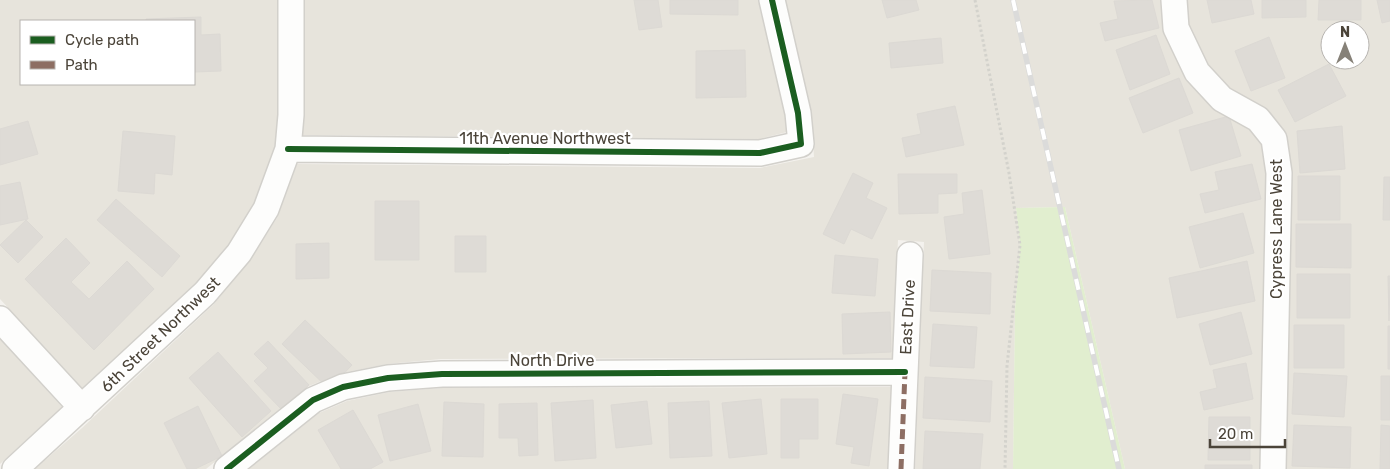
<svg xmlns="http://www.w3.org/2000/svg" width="1390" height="469" viewBox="0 0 1390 469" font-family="Rubik,sans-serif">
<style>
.residential{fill:#e7e4dc;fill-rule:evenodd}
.green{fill:#e1eecf}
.building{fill:#dedbd6;stroke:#dcd9d4}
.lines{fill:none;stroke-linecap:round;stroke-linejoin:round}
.minor-casing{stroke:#d2d0cb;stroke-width:28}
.path{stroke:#d3d2cc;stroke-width:3;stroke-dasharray:2.5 2.5;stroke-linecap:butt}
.minor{stroke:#fdfdfc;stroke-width:25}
.rail-casing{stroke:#dbdbda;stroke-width:5.5}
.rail{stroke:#fff;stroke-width:4;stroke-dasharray:11;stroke-linecap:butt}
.quiet{stroke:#8d6e63;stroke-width:5;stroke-dasharray:10 5;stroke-linecap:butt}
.cycleway-casing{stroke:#fff;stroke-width:9}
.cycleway{stroke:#1b5e20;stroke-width:6}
.labels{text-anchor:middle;stroke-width:4.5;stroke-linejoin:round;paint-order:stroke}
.street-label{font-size:16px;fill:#4b4439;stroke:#fff}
</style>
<rect width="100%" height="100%" fill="#f4f2ee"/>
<path class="residential" d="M0,0H278L279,114L276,146L255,202L229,244L197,283L83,389L0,299ZM21,21H194V84H21Z
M303,0H758L785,115L787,132L759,139L302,135Z
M785,0H1390V469H1125L1065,207L1016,208L1020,245L1015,310L1013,469H915L924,242L898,240L892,358L441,359L387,364L341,373L309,386L206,469H35L82,428L213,305L248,263L277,218L297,164L760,168L814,157L811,109ZM1330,30H1360V60H1330Z
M0,339L62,407L0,464Z
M891,387L888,469H249L319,413L347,401L390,392L442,388Z"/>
<path class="green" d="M1065,207L1125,469H1013L1015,310L1020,245L1016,208Z"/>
<path class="building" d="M634,0H658L662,27L639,30Z
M670,0H738V15L670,14Z
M882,0H916L919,10L887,18Z
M1152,0L1159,28L1105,41L1100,23L1118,19L1114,1Z
M1207,0H1251L1254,14L1212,23Z
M1262,0H1306V17L1262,18Z
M1319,0H1361V20H1318Z
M1377,0H1390V21L1382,23Z
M201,17V35L220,34L221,71L194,72V21H146V19Z
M1156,35L1170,74L1130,90L1116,50Z
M1269,37L1285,78L1251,91L1235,51Z
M941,38L943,63L891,68L889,43Z
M745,50L746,97L696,98V51Z
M1329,64L1346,96L1295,122L1278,90Z
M1179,78L1193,113L1143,133L1129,98Z
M955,106L964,145L906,157L902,138L921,134L917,114Z
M1229,116L1241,156L1191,171L1179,130Z
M28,121L38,154L0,165V129Z
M1342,126L1345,169L1300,173L1297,131Z
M123,131L175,136L172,175L155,173L154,194L118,191Z
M1252,164L1261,199L1205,213L1200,194L1219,190L1215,172Z
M853,173L873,183L866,198L887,208L872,239L851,229L844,244L823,234Z
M898,174H957V193L938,194V213L899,214Z
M1298,176H1340V220H1298Z
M1384,177H1390V220H1383Z
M20,182L28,219L0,225V186Z
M982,190L990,254L949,259L944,217L964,214L962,193Z
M116,199L180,256L162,277L97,220Z
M375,201H419V260H375Z
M1243,213L1254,253L1200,268L1189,227Z
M26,220L43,237L18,263L0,245Z
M1296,224H1351V268L1296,267Z
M455,236H486V272H455Z
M66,238L90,263L71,282L89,299L127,261L154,289L94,350L25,279Z
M329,243V278L296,279V244Z
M835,255L878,259L875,296L832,293Z
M1247,261L1255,301L1177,318L1169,278Z
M932,270L991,273L990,314L930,311Z
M1297,274H1350V318H1297Z
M1388,276H1390L1389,321Z
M890,312L891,352L843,354L842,314Z
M1241,312L1252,354L1210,365L1199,324Z
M305,320L352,365L329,389L282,344Z
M933,324L977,327L974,368L930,366Z
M1294,325H1344V368H1294Z
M1388,326H1390V369H1388Z
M268,341L309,385L282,410L254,381L268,368L254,354Z
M218,352L271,411L242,437L189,378Z
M1246,363L1253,399L1204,410L1200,392L1217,388L1213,370Z
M1294,373L1347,376L1344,417L1292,414Z
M1381,376H1390V420H1381Z
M925,377L992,381L990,422L923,418Z
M843,394L878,399L869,466L851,463L854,447L836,444Z
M761,399L767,454L729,458L722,403Z
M781,399H818V439H799V458H781Z
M593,400L596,458L555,461L551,403Z
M647,401L652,444L616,448L611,405Z
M709,401L712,456L670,458L668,403Z
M444,402L484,404L483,457L442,456Z
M537,403L538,455L519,456L518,438H499V404Z
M418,404L431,451L390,461L378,415Z
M198,406L222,456L195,469H187L164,423Z
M353,410L383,462L370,469H341L318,430Z
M1209,417H1250V460H1208Z
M1294,425L1351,427L1350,468L1292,466Z
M1381,425L1390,426V469H1380Z
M925,431L983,434L980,469H923Z
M1205,465H1252V469H1205Z"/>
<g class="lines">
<defs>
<path id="minor" d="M1174,0L1176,28L1197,72L1222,99L1258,119L1274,139L1279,173L1273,469
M288,149L760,153L801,144L798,113L772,0
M0,319L82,408
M15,469L205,293L239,253L266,209L288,149L291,115V0
M227,469L313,400L343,387L388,378L442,374L905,372
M901,469L910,255"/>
</defs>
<use href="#minor" class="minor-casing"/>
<path class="path" d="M975,0L1009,173L1020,245L1007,366L1005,469"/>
<use href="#minor" class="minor"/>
<defs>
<path id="rail" d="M1013,0L1119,469"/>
</defs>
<use href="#rail" class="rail-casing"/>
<use href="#rail" class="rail"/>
<path class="quiet" d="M901,469L905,372"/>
<defs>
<path id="cycleway" d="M288,149L760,153L801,144L798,113L772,0
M227,469L313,400L343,387L388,378L442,374L905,372"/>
</defs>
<use href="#cycleway" class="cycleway-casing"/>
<use href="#cycleway" class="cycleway"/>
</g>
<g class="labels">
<g class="street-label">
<text x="545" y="144">11th Avenue Northwest</text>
<text transform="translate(1276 229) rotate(-90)" y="6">Cypress Lane West</text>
<text transform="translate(907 317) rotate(-87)" y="6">East Drive</text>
<text transform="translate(160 334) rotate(-44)" y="6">6th Street Northwest</text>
<text x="552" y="366">North Drive</text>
</g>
</g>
<rect x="20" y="20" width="175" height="65" fill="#ffffff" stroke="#b7b4b0"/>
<rect x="30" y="36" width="25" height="8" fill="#1b5e20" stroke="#b7b4b0"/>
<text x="65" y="45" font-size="15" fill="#4b4439">Cycle path</text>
<rect x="30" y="61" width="25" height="8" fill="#8d6e63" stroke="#b7b4b0"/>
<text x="65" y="70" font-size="15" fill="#4b4439">Path</text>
<g transform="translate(1345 45)"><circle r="24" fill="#ffffff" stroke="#b7b4b0"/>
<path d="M0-4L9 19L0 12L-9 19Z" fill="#868178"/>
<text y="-8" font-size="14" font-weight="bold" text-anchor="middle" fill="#4b4439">N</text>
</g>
<path d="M1210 439v8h75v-8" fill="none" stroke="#4b4439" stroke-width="2.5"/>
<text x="1218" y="439" font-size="15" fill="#4b4439" stroke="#ffffff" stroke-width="4" paint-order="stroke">20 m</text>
</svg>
